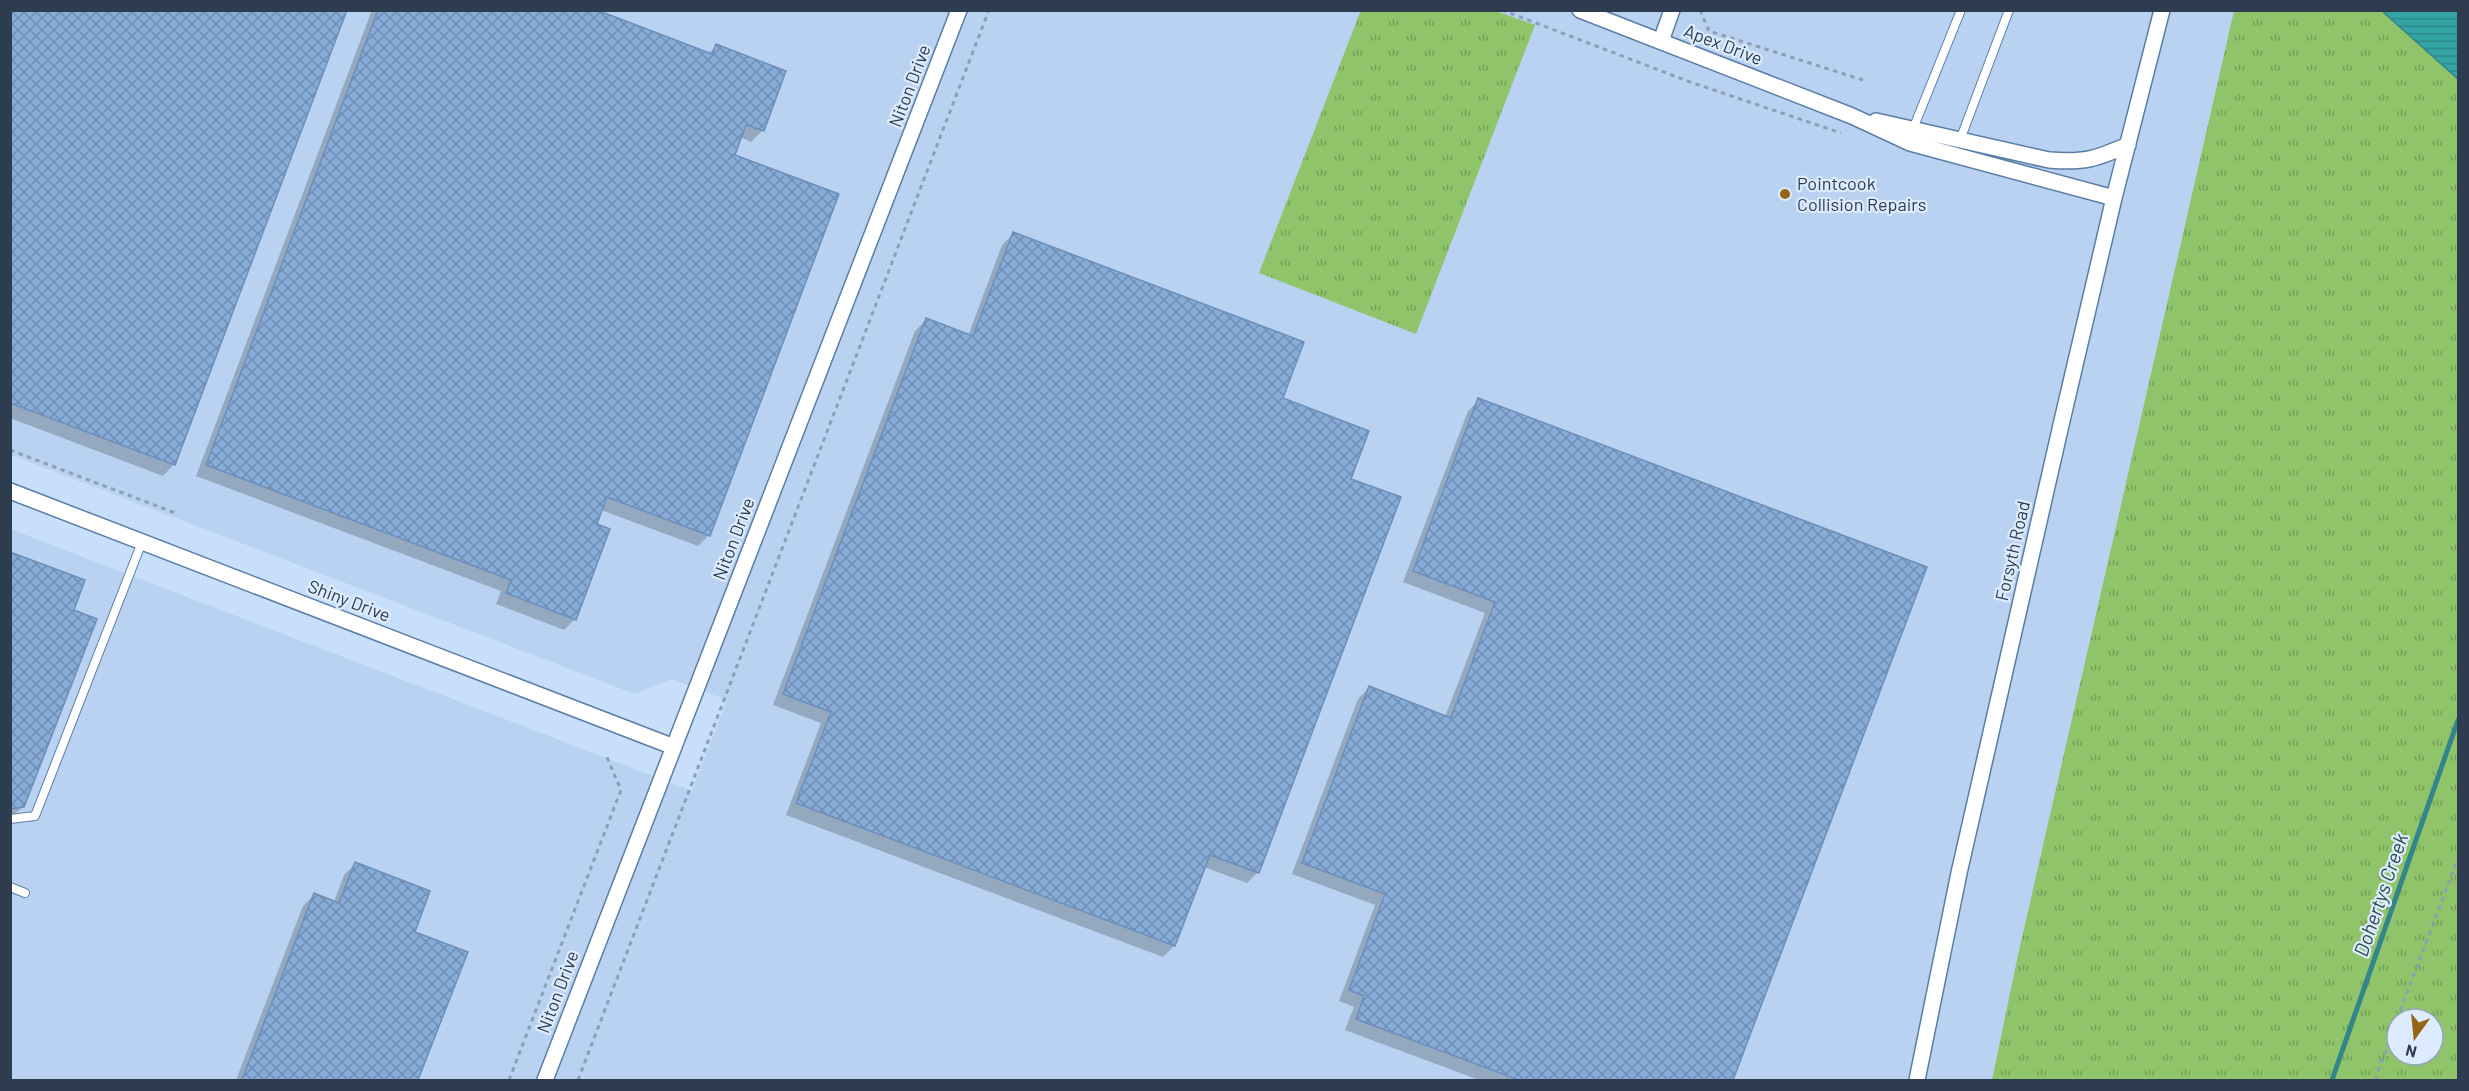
<svg xmlns="http://www.w3.org/2000/svg" width="2469" height="1091" viewBox="0 0 2469 1091" font-family="Barlow,sans-serif">
<style>
.built{fill:#b9d2f1}
.grass{fill:url(#grass-tufts);fill-rule:evenodd}
.water{fill:url(#water-rules);stroke:#32868a;stroke-width:1.5}
.shadow{fill:#0003}
.lines{fill:none;stroke-linecap:round;stroke-linejoin:round}
.stream{stroke:#32868a;stroke-width:5}
.building{fill:url(#building-cross-hatch);stroke:#6c8fba;stroke-width:1.5}
.service-casing{stroke:#5a7da7;stroke-width:10}
.minor-casing{stroke:#5a7da7;stroke-width:18}
.path{stroke:#8b9fb7;stroke-width:3;stroke-dasharray:4.5 4.5;stroke-linecap:butt}
.service{stroke:#fff;stroke-width:8}
.minor{stroke:#fff;stroke-width:15}
.poi-dot{fill:#956415;stroke:#dcebfe;stroke-width:2}
.labels{text-anchor:middle;stroke-width:4.5;stroke-linejoin:round;paint-order:stroke}
.street-label{font-size:18px;fill:#2d3d4f;stroke:#dcebfe}
.poi-label{font-size:18px;fill:#2d3d4f;stroke:#dcebfe;text-anchor:start}
.water-label{font-size:20px;font-style:italic;fill:#294a49;stroke:#dcebfe}
</style>
<defs>
<pattern id="grass-tufts" width="24" height="20" patternUnits="userSpaceOnUse" patternTransform="scale(1.5)"><rect width="24" height="20" fill="#8fc46a"/><path d="M3 7l-1-3M5 7V3M7 7l1-3M15 17l-1-3M17 17v-4M19 17l1-3" fill="none" stroke="#75a05a"/></pattern>
<pattern id="water-rules" width="6" height="5" patternUnits="userSpaceOnUse" patternTransform="scale(1.5)"><rect width="6" height="5" fill="#34a5a4"/><path d="M0 2.5h6" fill="none" stroke="#2c8888"/></pattern>
<pattern id="building-cross-hatch" width="8" height="8" patternUnits="userSpaceOnUse" patternTransform="scale(1.5)"><rect width="8" height="8" fill="#87acd8"/><path d="M0 0l8 8M0 8l8-8" fill="none" stroke="#6f8db2"/></pattern>
</defs>
<rect width="100%" height="100%" fill="#c8dffb"/>
<path class="built" d="M11,11H2458L2342,1080H11L10,529L692,791L727,700L671,679L635,694L11,455Z"/>
<path class="grass" d="M1361,10L1496,11L1535,25L1416,334L1259,273Z
M2234,11H2458V1080H1992L2018,955ZM2397,1019H2433V1055H2397Z"/>
<path class="water" d="M2382,11H2458V79Z"/>
<path class="shadow" d="M10,10L174,464L163,476L10,418Z
M372,10H593L708,54L716,46L785,72L762,131L751,142L740,137L733,156L709,535L698,546L601,510L595,525L575,619L564,630L496,604L501,591L196,476Z
M1013,234L1281,399L1349,480L1258,872L1247,883L1204,867L1174,946L1163,957L786,815L821,723L773,705L915,331L926,320L968,336L1002,245Z
M1479,400L1925,568L1731,1080H1479L1345,1030L1354,1007L1339,1001L1375,905L1292,874L1358,699L1369,688L1445,717L1485,613L1403,582L1468,411Z
M10,553L72,611L23,807L10,818Z
M355,864L413,933L466,953L417,1080H236L303,906L314,895L334,902L344,875Z"/>
<g class="lines">
<path class="stream" d="M2332,1080L2458,720"/>
</g>
<path class="building" d="M10,10H347L175,465L10,403Z
M378,10H597L712,54L716,44L786,71L764,131L746,125L735,155L839,194L710,536L607,497L597,524L610,529L576,620L506,593L511,580L206,465Z
M1013,232L1304,342L1283,398L1369,431L1351,479L1401,497L1259,873L1210,855L1175,946L796,803L831,712L783,694L926,318L973,336Z
M1478,398L1927,567L1733,1080H1519L1356,1019L1364,996L1349,990L1385,894L1302,863L1369,686L1451,718L1495,602L1413,571Z
M10,552L85,580L74,610L97,619L24,807L10,809Z
M355,862L430,891L415,932L468,952L418,1080H242L314,893L339,903Z"/>
<g class="lines">
<defs>
<path id="service" d="M1913,129L1961,10
M1960,140L2009,10
M10,819L35,816L142,542
M10,887L25,893"/>
<path id="minor" d="M1580,10L1852,116L1910,143L2114,198
M1661,41L1672,10
M1876,121L2049,160C2085,163 2095,159 2128,145
M10,491L674,747
M545,1080L959,10
M1917,1080L1959,873L2061,425L2114,198L2162,10"/>
</defs>
<use href="#service" class="service-casing"/>
<use href="#minor" class="minor-casing"/>
<path class="path" d="M1502,10L1690,82L1841,133
M1700,10L1709,31L1866,81
M10,450L178,514
M2397,1019L2458,858
M509,1080L621,790L606,755
M578,1080L989,10
M2375,1080L2397,1020"/>
<use href="#service" class="service"/>
<use href="#minor" class="minor"/>
</g>
<circle class="poi-dot" cx="1785" cy="194" r="6"/>
<g class="labels">
<g class="street-label">
<text transform="translate(1723 45) rotate(21)" y="6">Apex Drive</text>
<text transform="translate(910 86) rotate(-69)" y="6">Niton Drive</text>
<text transform="translate(734 539) rotate(-69)" y="6">Niton Drive</text>
<text transform="translate(2013 551) rotate(-77)" y="6">Forsyth Road</text>
<text transform="translate(349 601) rotate(21)" y="6">Shiny Drive</text>
<text transform="translate(558 992) rotate(-69)" y="6">Niton Drive</text>
</g>
<g class="poi-label">
<text x="1797" y="190">Pointcook<tspan x="1797" dy="21">Collision Repairs</tspan></text>
</g>
<g class="water-label">
<text transform="translate(2381 895) rotate(-71)" y="7">Dohertys Creek</text>
</g>
</g>
<rect width="2469" height="1091" fill="none" stroke="#2d3d4f" stroke-width="24"/>
<g transform="translate(2415 1037) rotate(195)"><circle r="28" fill="#dcebfe" stroke="#96a5b8" stroke-width="1.5"/>
<path d="M0-4.5L10 22L0 15L-10 22Z" fill="#956415"/>
<text y="-9" font-size="16" font-weight="bold" text-anchor="middle" fill="#2d3d4f">N</text>
</g>
</svg>
